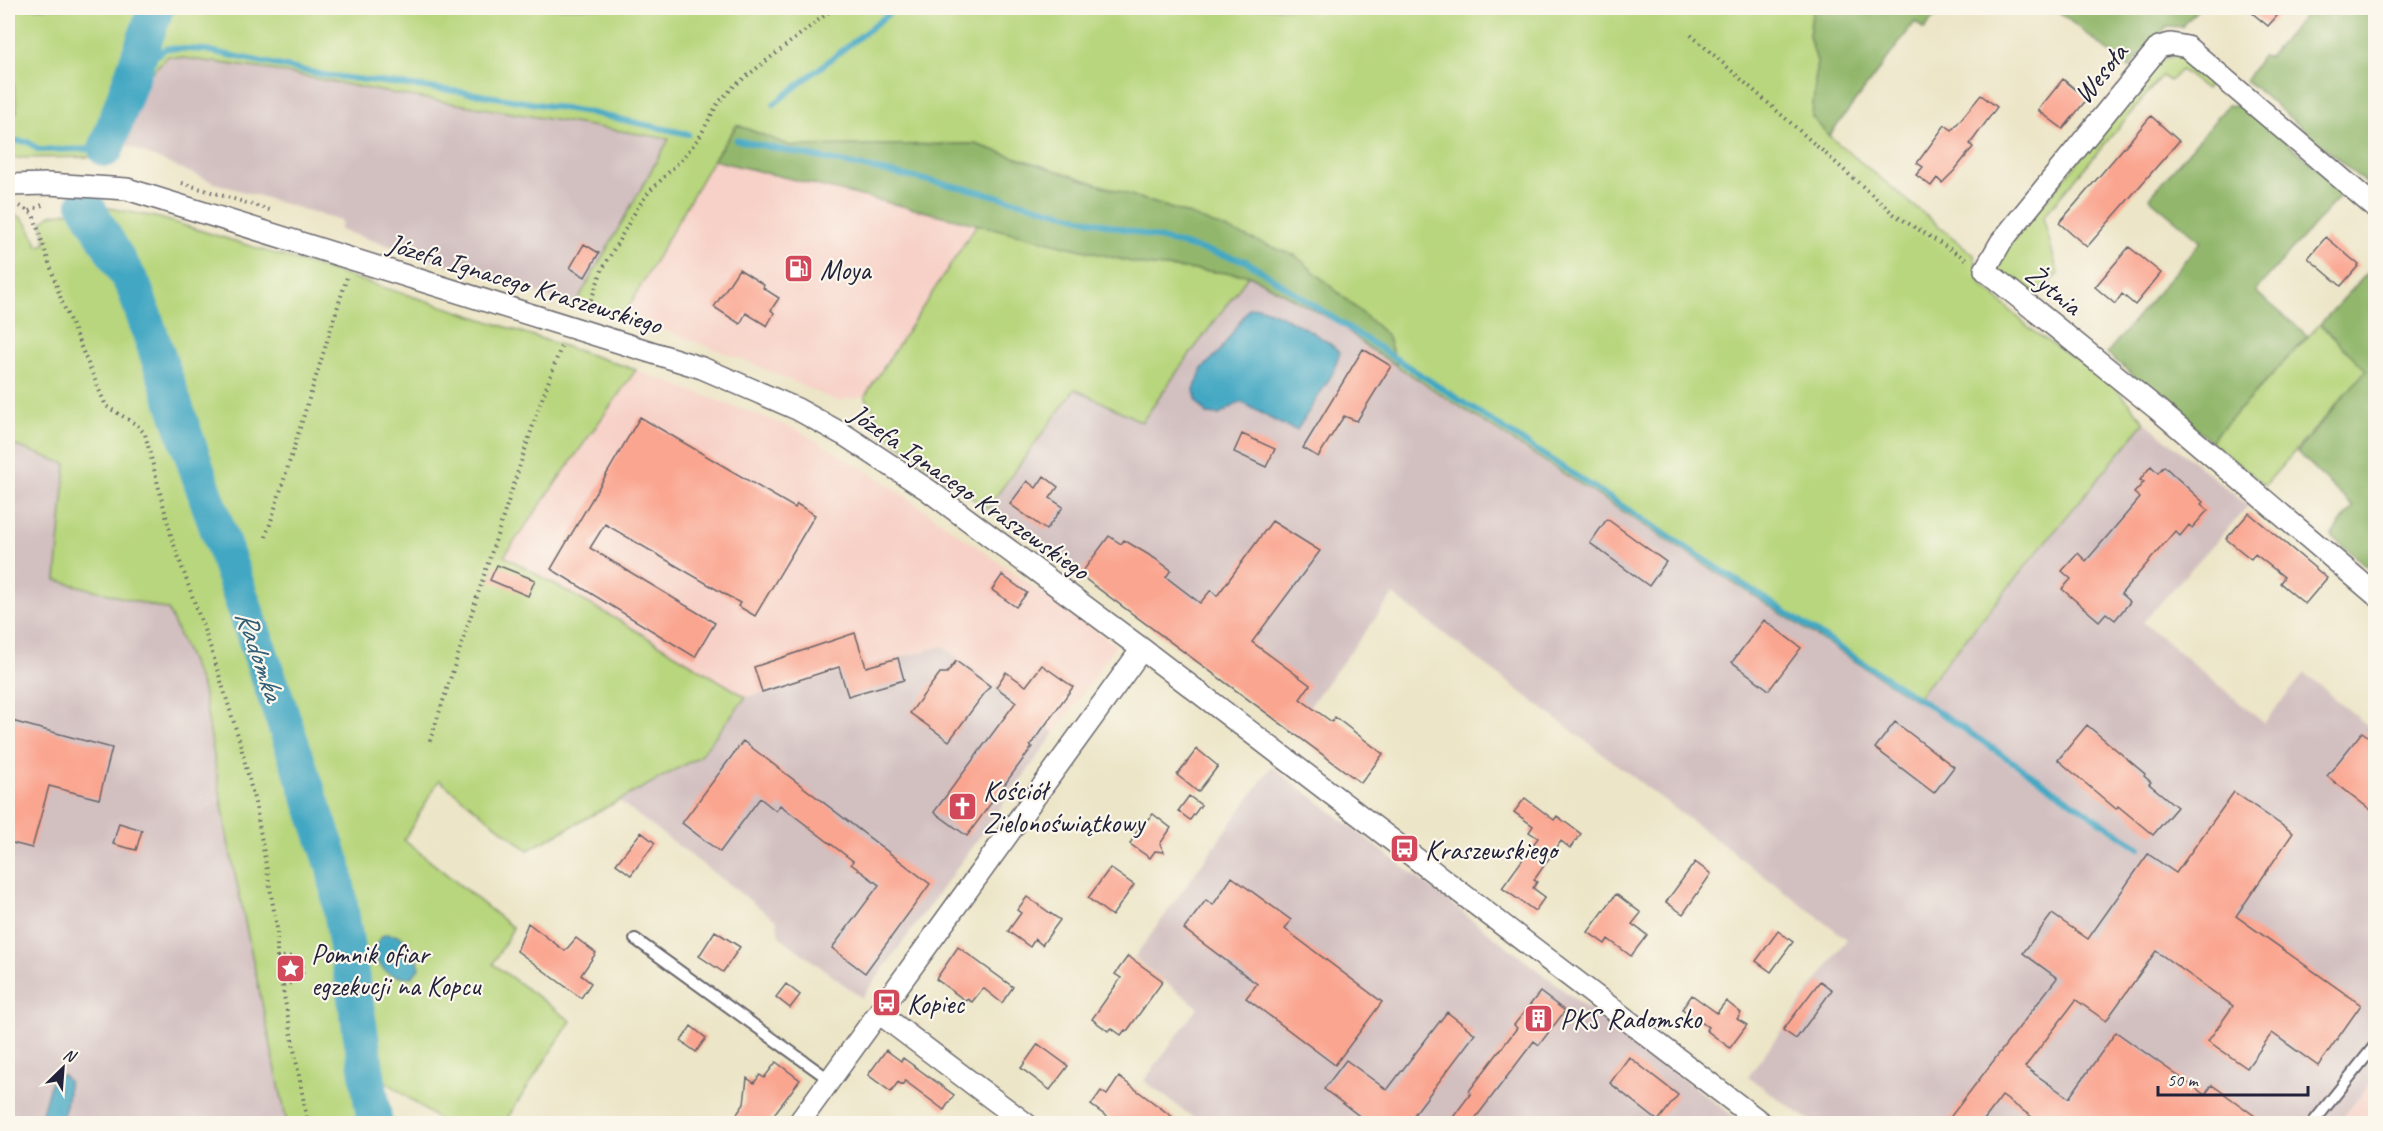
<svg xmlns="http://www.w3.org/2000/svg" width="2383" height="1131" viewBox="0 0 2383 1131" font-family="Caveat,sans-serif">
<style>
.built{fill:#f7d1c7}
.industrial{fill:#d2bfc0}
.green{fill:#b8d67d;stroke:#6d7c5c;stroke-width:1.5}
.forest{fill:#92b76c;stroke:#5a6c54;stroke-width:1.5}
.water{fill:#43a7c3;stroke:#32647f;stroke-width:1.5}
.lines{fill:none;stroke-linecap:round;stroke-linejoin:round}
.stream{stroke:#43a7c3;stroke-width:6}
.river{stroke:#43a7c3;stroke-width:36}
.building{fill:#faa590}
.lane-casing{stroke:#69666c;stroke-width:14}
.street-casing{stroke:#69666c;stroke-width:24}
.path{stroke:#69666c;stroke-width:4;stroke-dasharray:1.5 4.5;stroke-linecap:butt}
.lane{stroke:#fff;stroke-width:10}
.street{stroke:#fff;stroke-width:21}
.labels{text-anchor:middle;stroke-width:4.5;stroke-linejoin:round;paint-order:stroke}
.street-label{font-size:28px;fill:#22223b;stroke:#fbf7ec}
.poi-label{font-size:28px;fill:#22223b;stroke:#fbf7ec;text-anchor:start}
.water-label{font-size:30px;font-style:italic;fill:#315e78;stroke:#fbf7ec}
</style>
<rect width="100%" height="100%" fill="#fbf7ec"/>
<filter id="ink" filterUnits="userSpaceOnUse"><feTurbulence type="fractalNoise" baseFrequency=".0167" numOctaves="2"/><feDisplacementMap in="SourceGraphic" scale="12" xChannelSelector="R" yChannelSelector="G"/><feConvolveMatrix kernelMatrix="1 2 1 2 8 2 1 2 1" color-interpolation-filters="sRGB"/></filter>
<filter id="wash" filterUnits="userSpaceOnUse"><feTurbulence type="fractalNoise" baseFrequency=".008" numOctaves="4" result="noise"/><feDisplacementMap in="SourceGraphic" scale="24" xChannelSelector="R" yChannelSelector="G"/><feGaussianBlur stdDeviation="1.35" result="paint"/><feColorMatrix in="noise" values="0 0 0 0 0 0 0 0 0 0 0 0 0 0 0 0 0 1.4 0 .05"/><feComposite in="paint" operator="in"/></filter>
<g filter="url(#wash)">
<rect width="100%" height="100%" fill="#ece5c7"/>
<path class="built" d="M713,160L977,224L865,396L837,401L744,360L624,315Z
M636,370L798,430L885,482L1116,645L1055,733L943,646L746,697L625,624L504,556Z
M2375,1077V1123H2338Z"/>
<path class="industrial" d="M8,42L17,112H8Z
M168,56L271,70L385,92L670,139L575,305L340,230L342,221L215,183L123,144L148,76Z
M1249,275L1340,324L1367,347L1915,700L2145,422L2248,506L2143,622L2264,723L2305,673L2375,732V1077L2338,1123H1813L1748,1077L1847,939L1393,595L1290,732L1235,685L987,509L1075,389L1142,422L1179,369Z
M8,443L66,464L56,580L168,610L203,690L228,841L287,1123H56L61,1120L68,1081L63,1075H55L51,1082L39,1123H8Z
M943,646L1055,733L862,998L779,936L777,921L619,801L699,757L746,697Z
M1272,766L1583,1005L1743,1123H1201L1144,1081L1198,1007L1134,958Z"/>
<path class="green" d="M8,8H1813L1809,36L1817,61L1812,117L1829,136L1974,255L1981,284L2034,332L2113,384L2145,422L1915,700L1397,366L1387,335L1185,213L975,144L791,146L737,125L713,160L624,315L575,305L669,139L385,92L271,70L168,56L148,76L123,144L114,157L8,158V112H17L8,42Z
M2182,54L2214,81L2206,89L2181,70L2170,81L2162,76L2043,217L2058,274L2031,303L1998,273L2002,253L2162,60Z
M99,206L160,218L427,301L636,370L504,556L625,624L746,697L699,757L528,850L439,780L404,840L513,928L493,964L571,1021L504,1123H443L381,1078L391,1123H287L228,841L203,690L168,610L56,580L66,464L8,443V212C28,217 29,228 38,246L46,244L42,222L51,215Z
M977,224L1144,265L1249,275L1179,369L1142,422L1075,389L987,509L887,435L865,396Z
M2320,324L2367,370L2265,485L2210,441Z"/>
<path class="forest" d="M1813,8H1942L1924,29L1915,22L1829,136L1812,117L1817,61L1809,36Z
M2054,8H2199L2182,27L2167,26L2129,68Z
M2311,8H2375V191L2246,80L2262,56L2269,57Z
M2228,105L2245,107L2337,185L2339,197L2255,291L2308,336L2210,441L2107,353L2201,241L2149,198Z
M737,125L791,146L975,144L1185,213L1296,256L1387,335L1397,366L1367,347L1340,324L1249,275L1144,265L713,160Z
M2375,265V573L2331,536L2353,507L2297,452L2366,370L2320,324Z"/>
<path class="water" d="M1259,307C1284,316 1320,334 1340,352L1333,373L1297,430C1276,425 1260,410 1240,402L1219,415L1207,414L1197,402L1194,390L1202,369L1220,351L1249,308Z
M385,934L400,936L415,952L420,967L412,977C390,977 384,974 374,955L378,941Z
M55,1075H63L68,1081C69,1090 66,1117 58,1122C53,1125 44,1124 39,1123L51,1082Z"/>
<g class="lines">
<path class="stream" d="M141,53L155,56L167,48L205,50L325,75L463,92L587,112L688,134
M774,104L896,8
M8,140L28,142L39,150L106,149
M736,140L973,190L1246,261L1948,718L2140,848"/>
<path class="river" d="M106,149L156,8
M85,204L134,287L334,867L375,1124"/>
</g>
<g id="blocks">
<path class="building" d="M2246,8H2284L2268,26Z
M2063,79L2087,99L2063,129L2038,110Z
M1981,95L1997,107L1970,144L1973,147L1954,171L1942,183L1937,178L1931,186L1916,175L1923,167L1917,163L1945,125L1952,130Z
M2151,116L2179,141L2087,247L2059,223Z
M2326,237L2359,265L2341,286L2308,258Z
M584,244L599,253L585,277L570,268Z
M2129,247L2161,273L2135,305L2122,294L2115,304L2095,287Z
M739,269L764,285L763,288L779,298L771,310L774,313L767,326L746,313L740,324L714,307Z
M1363,349L1391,366L1357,421L1344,416L1318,457L1303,448Z
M640,417L795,508L797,504L815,515L755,616L738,606L740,603L605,524L590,548L715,623L695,657L551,569Z
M1242,434L1275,449L1266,467L1234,452Z
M2151,466L2158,473L2164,466L2203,502L2201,504L2208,510L2192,528L2189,525L2180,536L2175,531L2121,594L2130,602L2115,620L2106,613L2099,621L2062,589L2071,579L2062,571L2078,553L2086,561L2140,498L2134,493L2144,482L2140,480Z
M1044,476L1058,487L1050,498L1063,507L1046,530L1010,504L1027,481L1036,488Z
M2249,513L2327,578L2305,604L2280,583L2284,577L2255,554L2251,559L2226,539Z
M1607,519L1666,562L1649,586L1590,543Z
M1272,521L1320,551L1252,642L1310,685L1300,699L1332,722L1335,717L1383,754L1361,783L1080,575L1109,536L1121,544L1124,540L1154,558L1171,570L1166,577L1200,603L1211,590L1217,596Z
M497,565L535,580L528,596L490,580Z
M1002,575L1027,593L1016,607L992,590Z
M1764,620L1801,648L1769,690L1732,662Z
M855,633L866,667L898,658L904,680L848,696L839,667L762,692L754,667Z
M956,661L990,686L949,741L910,713L940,673H947Z
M1042,665L1073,687L1030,746L1032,747L967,836L934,812L1016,702L996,687L1006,672L1026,686Z
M8,720L112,748L99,799L49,786L32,848L8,842Z
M1895,722L1954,767L1934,793L1875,748Z
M2087,725L2145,774L2144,776L2151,782L2149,784L2177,807L2153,835L2118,806L2116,809L2058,760Z
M2362,732L2376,742V814L2327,776Z
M743,741L930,884L865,973L832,948L879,885L851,864L853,861L780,805L776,811L760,798L720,852L682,823Z
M1197,749L1218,766L1198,792L1177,775Z
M2234,792L2293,833L2236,916L2361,1005L2318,1066L2272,1033L2247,1068L2208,1041L2233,1006L2156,951L2106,1021L2076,1000L2025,1067L2069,1098L2116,1032L2205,1095L2212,1085L2266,1124H2042L2002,1096L1981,1124H1945L2057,978L2023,953L2052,914L2088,939L2148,854L2176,873Z
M1189,796L1201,805L1190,820L1178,811Z
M1525,798L1554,820L1557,816L1581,834L1570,848L1561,841L1534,880L1537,882L1533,888L1545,897L1535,911L1502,888L1538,838L1529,832L1533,826L1514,812Z
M1153,814L1171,828L1160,844L1164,852L1155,851L1150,858L1130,844L1138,829Z
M119,823L142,830L136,850L113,844Z
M641,832L655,843L631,875L616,864Z
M1695,862L1711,874L1683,914L1666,902Z
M1110,868L1134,885L1112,916L1088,898Z
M1232,877L1291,920L1285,929L1382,1002L1335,1065L1246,998L1257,984L1184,929L1206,900L1213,905Z
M1616,894L1641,913L1632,924L1647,935L1631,956L1608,939L1605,944L1588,932Z
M1027,897L1060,920L1042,945L1035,939L1030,947L1008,931L1021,913L1017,910Z
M528,923L565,951L576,938L596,953L581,975L591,983L581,998L517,951Z
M715,931L740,947L723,972L699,956Z
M1778,931L1793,942L1771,972L1756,961Z
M958,947L1013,987L1002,1003L983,988L972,1002L967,999L966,1001L936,979Z
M1128,956L1163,981L1127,1031L1125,1030L1121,1035L1111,1028L1108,1031L1092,1019L1121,978L1115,974Z
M1820,981L1832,990L1796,1039L1783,1030Z
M786,984L800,995L790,1008L776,997Z
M1540,992L1565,1011L1539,1045L1534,1041L1471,1124H1448L1471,1093L1469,1091L1517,1028L1514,1025Z
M1692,995L1717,1013L1726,1001L1741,1013L1737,1019L1747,1025L1730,1048L1706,1030L1708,1027L1682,1009Z
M1447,1012L1475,1034L1407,1124H1370L1324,1089L1346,1060L1387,1090Z
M691,1026L706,1038L696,1052L681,1041Z
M1038,1044L1068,1066L1050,1090L1021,1068Z
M886,1050L901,1061L903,1058L954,1095L944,1110L905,1081L902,1085L898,1082L891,1092L868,1075Z
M1629,1057L1678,1095L1658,1121L1610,1083Z
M776,1062L800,1080L775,1113L767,1124H730L744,1104L747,1078L754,1083L760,1075L764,1078Z
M1119,1077L1182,1124H1117L1091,1105L1101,1091L1107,1095Z"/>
</g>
</g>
<g filter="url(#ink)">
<use href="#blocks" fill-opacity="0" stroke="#69666c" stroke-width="1.5"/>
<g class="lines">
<defs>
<path id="lane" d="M635,939L830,1080
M2312,1124L2376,1044"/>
<path id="street" d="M8,185L48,184L127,189L702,368L797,409L846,436L928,490L1142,649L1763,1124
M2376,208L2187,47L2171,44L2159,47L2001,242L1985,270L2156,408L2376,595
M879,1013L1026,1124
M798,1124L1142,649"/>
</defs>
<use href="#lane" class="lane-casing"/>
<use href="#street" class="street-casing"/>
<path class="path" d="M1691,35L1895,215L1969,261
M182,183L273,211
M20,206L33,214L62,302L106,406L137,425L145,434L172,539L211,649L239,739L256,807L277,928V958L308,1124
M30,211L44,204
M587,311L602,270L638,207L649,192L683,158L699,138L718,103L734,86L834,8
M266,537L347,277
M430,741L537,413L562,344
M277,958C290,955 300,955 304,970L298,980L283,986"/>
<use href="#lane" class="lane"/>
<use href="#street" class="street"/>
</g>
</g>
<defs>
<symbol id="fuel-square" viewBox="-11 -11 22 22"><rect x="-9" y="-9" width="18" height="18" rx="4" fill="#d1495b" stroke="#fbf7ec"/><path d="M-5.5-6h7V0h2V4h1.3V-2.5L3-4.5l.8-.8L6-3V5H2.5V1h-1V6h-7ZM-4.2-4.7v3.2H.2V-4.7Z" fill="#fff"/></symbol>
<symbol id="church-square" viewBox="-11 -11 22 22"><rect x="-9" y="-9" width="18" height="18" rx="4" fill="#d1495b" stroke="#fbf7ec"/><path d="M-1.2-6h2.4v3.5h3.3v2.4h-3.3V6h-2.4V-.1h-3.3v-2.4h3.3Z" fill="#fff"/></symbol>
<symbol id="bus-square" viewBox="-11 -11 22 22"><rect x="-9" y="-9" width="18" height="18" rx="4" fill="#d1495b" stroke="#fbf7ec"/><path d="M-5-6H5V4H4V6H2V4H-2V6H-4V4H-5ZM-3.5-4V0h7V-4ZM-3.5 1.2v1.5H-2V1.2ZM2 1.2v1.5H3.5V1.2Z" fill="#fff"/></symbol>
<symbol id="sight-square" viewBox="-11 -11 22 22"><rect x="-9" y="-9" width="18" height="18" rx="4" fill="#d1495b" stroke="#fbf7ec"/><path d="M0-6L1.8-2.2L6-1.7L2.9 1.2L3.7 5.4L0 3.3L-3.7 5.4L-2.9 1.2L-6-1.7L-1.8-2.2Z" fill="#fff"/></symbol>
<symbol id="building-square" viewBox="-11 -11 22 22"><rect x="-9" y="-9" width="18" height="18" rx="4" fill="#d1495b" stroke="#fbf7ec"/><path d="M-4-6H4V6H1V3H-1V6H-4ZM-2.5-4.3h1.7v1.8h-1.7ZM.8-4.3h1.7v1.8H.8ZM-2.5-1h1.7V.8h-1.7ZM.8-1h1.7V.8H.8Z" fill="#fff"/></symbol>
</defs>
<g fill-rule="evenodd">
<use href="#fuel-square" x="782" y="252" width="33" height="33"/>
<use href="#church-square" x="946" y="790" width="33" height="33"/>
<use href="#bus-square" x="1388" y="832" width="33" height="33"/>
<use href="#sight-square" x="274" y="952" width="33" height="33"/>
<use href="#bus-square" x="870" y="986" width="33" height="33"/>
<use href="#building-square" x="1522" y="1002" width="33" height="33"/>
</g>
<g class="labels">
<g class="street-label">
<text transform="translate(2100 73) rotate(-51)" y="10">Wesoła</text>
<text transform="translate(525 283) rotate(17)" y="10">Józefa Ignacego Kraszewskiego</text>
<text transform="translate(2054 289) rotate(39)" y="10">Żytnia</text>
<text transform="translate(970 491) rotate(35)" y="10">Józefa Ignacego Kraszewskiego</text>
</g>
<g class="poi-label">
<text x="820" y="279">Moya</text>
<text x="983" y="800">Kościół<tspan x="983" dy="32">Zielonoświątkowy</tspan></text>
<text x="1425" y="859">Kraszewskiego</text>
<text x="311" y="963">Pomnik ofiar<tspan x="311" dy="32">egzekucji na Kopcu</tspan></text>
<text x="907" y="1013">Kopiec</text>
<text x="1560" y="1028">PKS Radomsko</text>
</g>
<g class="water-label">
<text transform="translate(260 655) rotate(71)" y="10">Radomka</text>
</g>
</g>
<rect width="2383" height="1131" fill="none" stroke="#fbf7ec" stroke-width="30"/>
<g transform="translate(63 1068) rotate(25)" stroke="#fbf7ec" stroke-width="4.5" paint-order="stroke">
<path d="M0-4.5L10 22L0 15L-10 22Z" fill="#22223b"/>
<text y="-9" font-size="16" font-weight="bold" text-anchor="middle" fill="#22223b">N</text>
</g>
<path d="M2158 1086v9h150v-9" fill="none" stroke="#22223b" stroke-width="3"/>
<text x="2167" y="1086" font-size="18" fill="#22223b" stroke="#fbf7ec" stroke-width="4.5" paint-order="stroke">50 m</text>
</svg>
